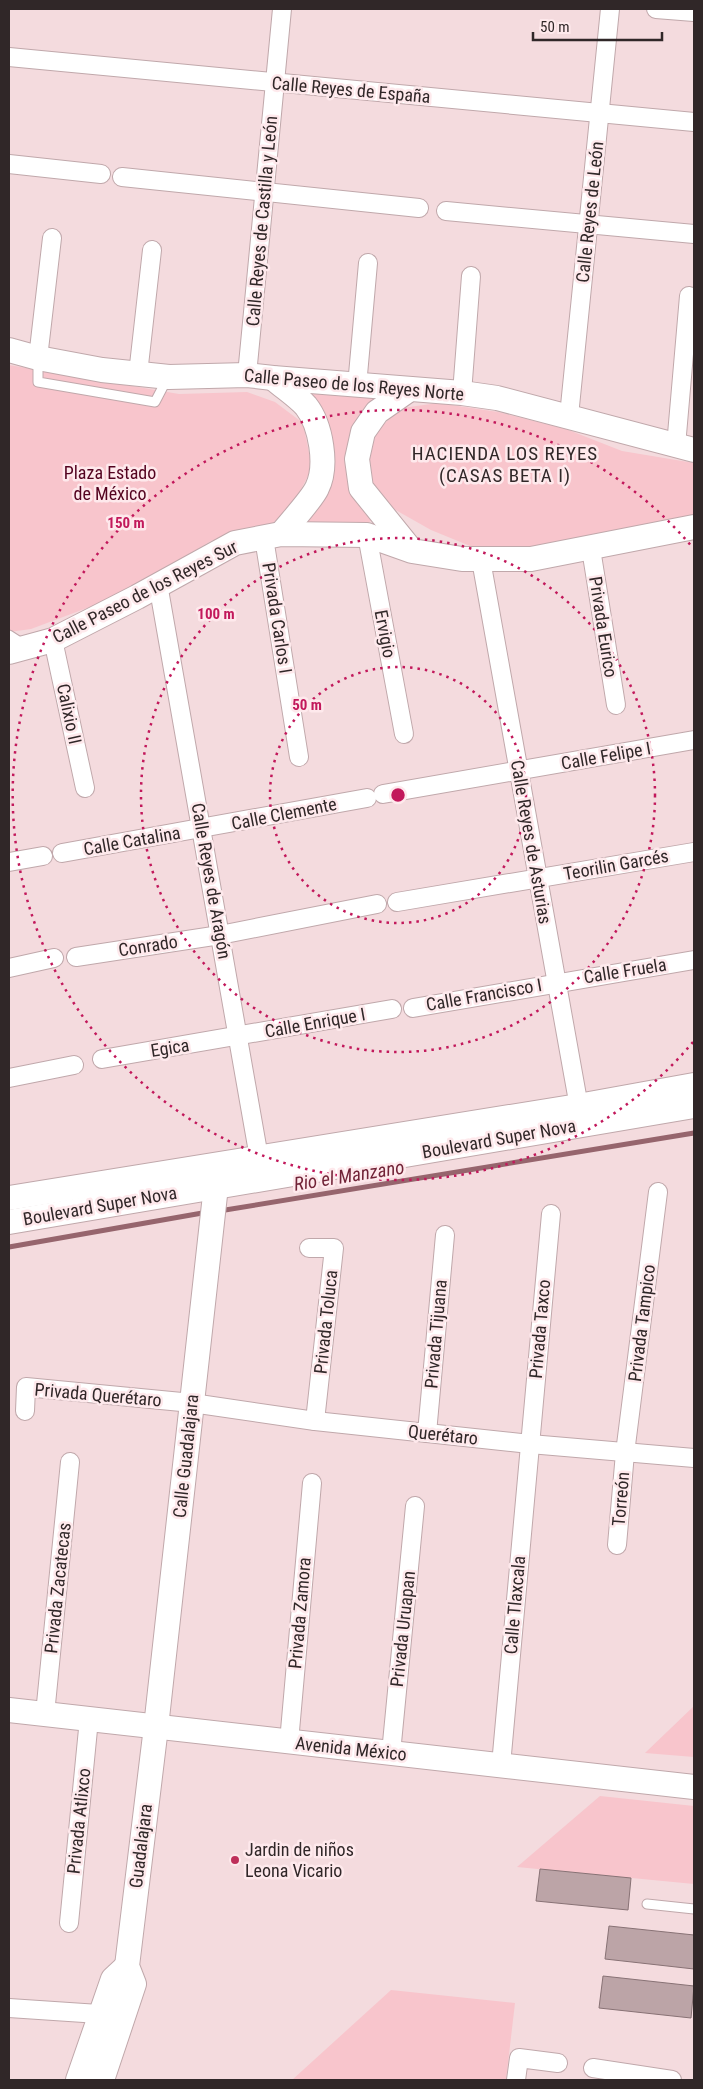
<svg xmlns="http://www.w3.org/2000/svg" width="703" height="2089" viewBox="0 0 703 2089" font-family="'Roboto Condensed',sans-serif">
<rect width="100%" height="100%" fill="#f4dbde"/>
<g fill="#f8c5cc">
<polygon points="9,365 179,394 247,392 275,402 303,423 312,468 295,501 268,528 211,541 119,596 31,629 9,632"/>
<polygon points="305,388 379,394 356,427 372,520 368,523 305,522 320,501"/>
<polygon points="438,403 498,412 566,429 622,451 694,463 694,516 532,548 475,548 431,530 385,504 368,475 370,458 376,431 402,408"/>
<polygon points="694,1706 694,1757 645,1753"/>
<polygon points="600,1796 694,1806 694,1884 517,1867"/>
<polygon points="391,1990 515,2003 506,2080 292,2080"/>
</g>
<g fill="none" stroke-linecap="round" stroke-linejoin="round">
<g stroke="#96656d" stroke-width="5">
<polyline points="219,1211 694,1133"/>
<polyline points="9,1247 208,1212"/>
</g>
</g>
<g fill="#bca4a7" stroke="#887275">
<polygon points="540,1869 631,1878 628,1910 536,1901"/>
<polygon points="609,1926 694,1935 694,1969 605,1959"/>
<polygon points="603,1976 694,1986 691,2018 599,2008"/>
</g>
<g fill="none" stroke-linecap="round" stroke-linejoin="round">
<g stroke="#c0a8ab" stroke-width="11">
<g id="lane">
<polyline points="38,359 38,382 155,402 167,379"/>
<polyline points="9,635 23,644"/>
<polyline points="647,1904 694,1909"/>
</g>
</g>
<g stroke="#c0a8ab" stroke-width="20">
<g id="street">
<polyline points="656,9 694,12"/>
<polyline points="9,57 694,122"/>
<polyline points="9,164 101,174"/>
<polyline points="122,177 419,208"/>
<polyline points="446,211 694,234"/>
<polyline points="38,358 52,238"/>
<polyline points="138,374 152,250"/>
<polyline points="247,375 282,9"/>
<polyline points="357,386 368,263"/>
<polyline points="462,393 471,276"/>
<polyline points="569,416 610,9"/>
<polyline points="676,446 689,296"/>
<polyline points="367,535 404,734"/>
<polyline points="264,538 299,757"/>
<polyline points="591,549 616,705"/>
<polyline points="481,560 581,1118"/>
<polyline points="158,584 261,1169"/>
<polyline points="53,640 85,788"/>
<polyline points="383,794 694,740"/>
<polyline points="62,853 367,798"/>
<polyline points="9,862 43,856"/>
<polyline points="397,902 694,852"/>
<polyline points="76,957 220,935 377,904"/>
<polyline points="9,968 54,958"/>
<polyline points="413,1008 694,960"/>
<polyline points="102,1059 392,1009"/>
<polyline points="9,1078 74,1065"/>
<polyline points="309,1248 334,1248 315,1421"/>
<polyline points="25,1411 26,1387 192,1403 315,1421 530,1444 694,1458"/>
<polyline points="427,1433 445,1235"/>
<polyline points="617,1545 625,1453 658,1192"/>
<polyline points="45,1714 70,1462"/>
<polyline points="289,1742 312,1483"/>
<polyline points="391,1753 415,1506"/>
<polyline points="501,1765 551,1214"/>
<polyline points="69,1923 89,1719"/>
<polyline points="9,2008 99,2014"/>
<polyline points="593,2068 672,2080"/>
<polyline points="516,2080 519,2058 558,2063"/>
</g>
</g>
<g stroke="#c0a8ab" stroke-width="26">
<g id="secondary">
<polyline points="9,350 38,358 102,370 169,377 247,375 273,378 462,393 497,398 694,450"/>
<path d="M 273,378 C 283,387 297,396 306,406 C 321,425 328,466 317,488 C 312,499 290,523 281,534"/>
<polyline points="410,389 377,412 363,432 357,459 361,488 411,550"/>
<polyline points="9,652 53,640 137,597 235,543 281,534 367,535 412,551 462,559 531,559 694,527"/>
<polyline points="9,1198 578,1106 694,1085"/>
<polyline points="9,1222 694,1106"/>
<polyline points="9,1710 694,1787"/>
<polyline points="78,2080 113,1979 127,1966"/>
<polyline points="102,2080 134,1984 127,1966 156,1727 216,1186"/>
</g>
</g>
<use href="#lane" stroke="#fff" stroke-width="9"/>
<use href="#street" stroke="#fff" stroke-width="18"/>
<use href="#secondary" stroke="#fff" stroke-width="24"/>
</g>
<g fill="none" stroke="#c2185b" stroke-width="2.5" stroke-dasharray="2.5 5">
<circle cx="398" cy="795" r="128"/>
<circle cx="398" cy="795" r="257"/>
<path d="M693 1042A385 385 0 1 1 693 548"/>
</g>
<circle fill="#be2f5a" stroke="#fee9ec" stroke-width="2" cx="235" cy="1860" r="5"/>
<g text-anchor="middle" stroke-width="5" stroke-linejoin="round" paint-order="stroke">
<g font-size="18" fill="#302728" stroke="#fee9ec">
<text transform="translate(351 90) rotate(5)" y="6">Calle Reyes de España</text>
<text transform="translate(590 212) rotate(-84)" y="6">Calle Reyes de León</text>
<text transform="translate(262 221) rotate(-85)" y="6">Calle Reyes de Castilla y León</text>
<text transform="translate(354 385) rotate(5)" y="6">Calle Paseo de los Reyes Norte</text>
<text transform="translate(145 592) rotate(-27)" y="6">Calle Paseo de los Reyes Sur</text>
<text transform="translate(277 618) rotate(81)" y="6">Privada Carlos I</text>
<text transform="translate(603 627) rotate(81)" y="6">Privada Eurico</text>
<text transform="translate(385 634) rotate(79)" y="6">Ervigio</text>
<text transform="translate(69 714) rotate(78)" y="6">Calixio II</text>
<text transform="translate(606 756) rotate(-10)" y="6">Calle Felipe I</text>
<text transform="translate(284 814) rotate(-11)" y="6">Calle Clemente</text>
<text transform="translate(132 841) rotate(-10)" y="6">Calle Catalina</text>
<text transform="translate(531 842) rotate(80)" y="6">Calle Reyes de Asturias</text>
<text transform="translate(616 865) rotate(-10)" y="6">Teorilin Garcés</text>
<text transform="translate(211 881) rotate(80)" y="6">Calle Reyes de Aragón</text>
<text transform="translate(148 946) rotate(-9)" y="6">Conrado</text>
<text transform="translate(625 971) rotate(-9)" y="6">Calle Fruela</text>
<text transform="translate(484 995) rotate(-10)" y="6">Calle Francisco I</text>
<text transform="translate(315 1023) rotate(-10)" y="6">Calle Enrique I</text>
<text transform="translate(170 1048) rotate(-9)" y="6">Egica</text>
<text transform="translate(499 1139) rotate(-10)" y="6">Boulevard Super Nova</text>
<text transform="translate(100 1206) rotate(-10)" y="6">Boulevard Super Nova</text>
<text transform="translate(326 1322) rotate(-84)" y="6">Privada Toluca</text>
<text transform="translate(642 1323) rotate(-83)" y="6">Privada Tampico</text>
<text transform="translate(540 1329) rotate(-85)" y="6">Privada Taxco</text>
<text transform="translate(436 1334) rotate(-85)" y="6">Privada Tijuana</text>
<text transform="translate(98 1395) rotate(5)" y="6">Privada Querétaro</text>
<text transform="translate(443 1435) rotate(6)" y="6">Querétaro</text>
<text transform="translate(186 1456) rotate(-84)" y="6">Calle Guadalajara</text>
<text transform="translate(621 1499) rotate(-85)" y="6">Torreón</text>
<text transform="translate(58 1588) rotate(-84)" y="6">Privada Zacatecas</text>
<text transform="translate(515 1605) rotate(-85)" y="6">Calle Tlaxcala</text>
<text transform="translate(300 1613) rotate(-85)" y="6">Privada Zamora</text>
<text transform="translate(403 1629) rotate(-84)" y="6">Privada Uruapan</text>
<text transform="translate(351 1749) rotate(6)" y="6">Avenida México</text>
<text transform="translate(79 1821) rotate(-84)" y="6">Privada Atlixco</text>
<text transform="translate(141 1846) rotate(-83)" y="6">Guadalajara</text>
</g>
<g font-size="18" fill="#53021f" stroke="#fee9ec">
<text x="110" y="479">Plaza Estado<tspan x="110" dy="21">de México</tspan></text>
</g>
<g font-size="18" fill="#302728" stroke="#fee9ec" text-anchor="start">
<text x="245" y="1856">Jardin de niños<tspan x="245" dy="21">Leona Vicario</tspan></text>
</g>
<g font-size="19" letter-spacing="1" fill="#302728" stroke="#fee9ec">
<text x="505" y="460">HACIENDA LOS REYES<tspan x="505" dy="22">(CASAS BETA I)</tspan></text>
</g>
<g font-size="19" font-style="italic" fill="#712337" stroke="#fee9ec">
<text transform="translate(349 1175) rotate(-9)" y="7">Rio el Manzano</text>
</g>
</g>
<circle cx="398" cy="795" r="8" fill="#c2185b" stroke="#fee9ec" stroke-width="2.5"/>
<g font-size="15" text-anchor="middle" font-weight="bold" fill="#c2185b" stroke="#fee9ec" stroke-width="5" stroke-linejoin="round" paint-order="stroke">
<text x="126" y="528">150 m</text>
<text x="216" y="619">100 m</text>
<text x="307" y="710">50 m</text>
</g>
<rect width="703" height="2089" fill="none" stroke="#302728" stroke-width="20"/>
<path d="M533 32v8h129v-8" fill="none" stroke="#302728" stroke-width="2.5"/>
<text x="540" y="32" font-size="15" fill="#302728" stroke="#fee9ec" stroke-width="4" paint-order="stroke">50 m</text>
</svg>
